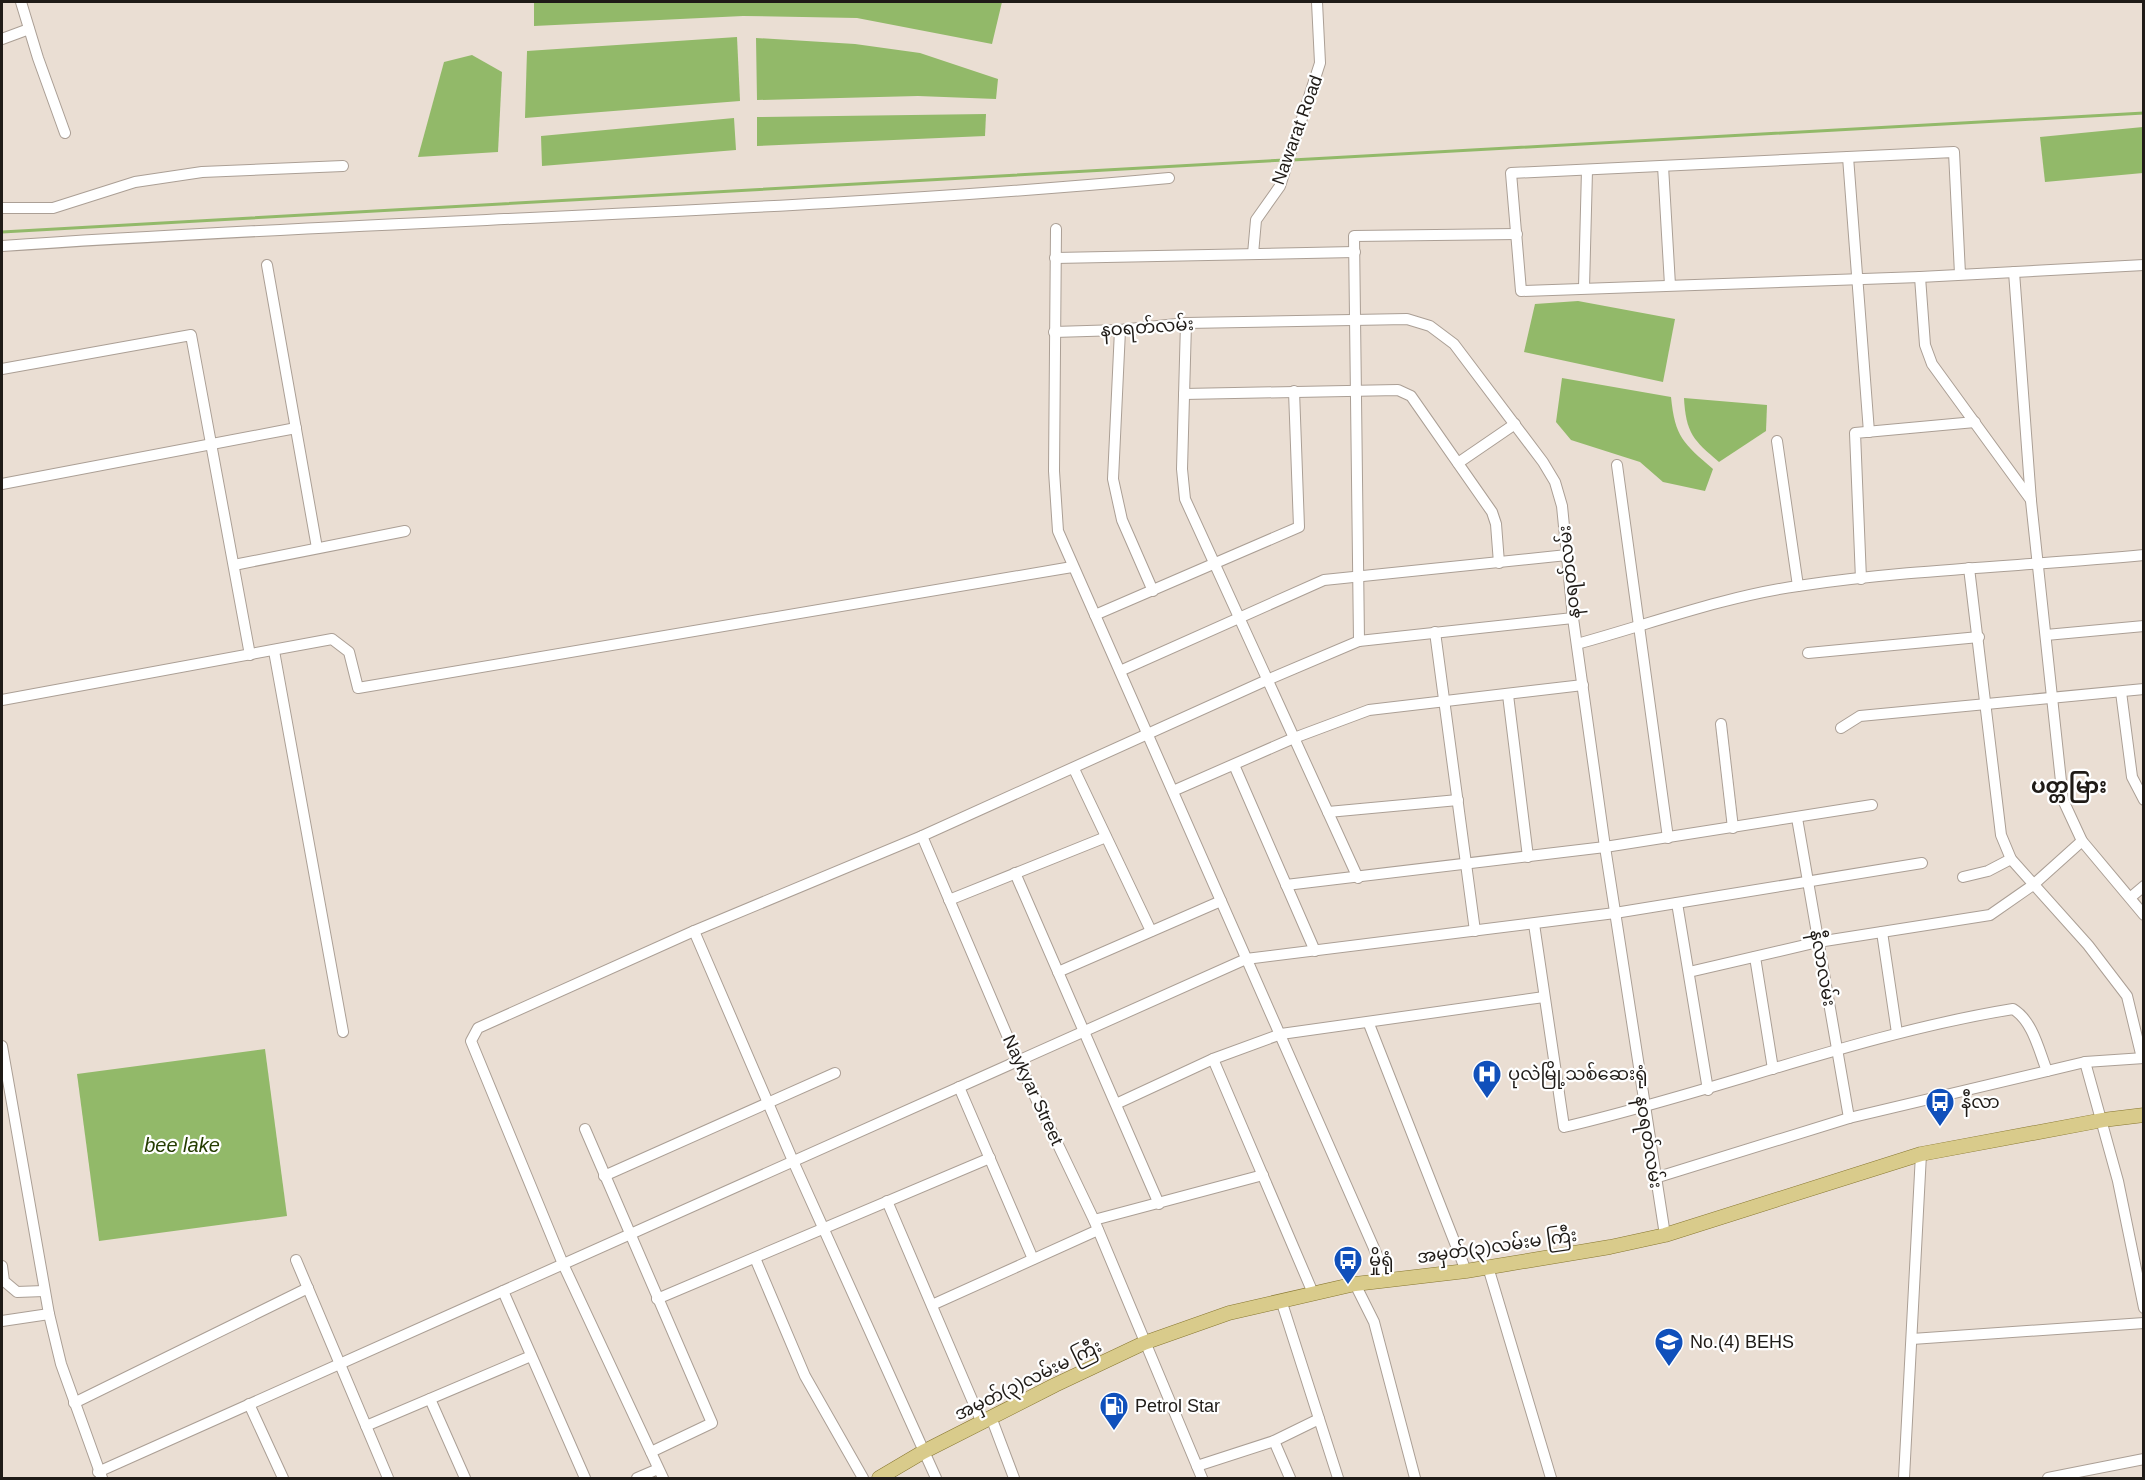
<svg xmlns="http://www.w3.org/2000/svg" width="2145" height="1480" viewBox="0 0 2145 1480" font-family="Helvetica,'Noto Sans Myanmar',sans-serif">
<rect width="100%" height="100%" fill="#eaded3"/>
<g fill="#92b969">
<polygon points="534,2 1002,2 992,44 857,18 743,16 534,26"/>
<polygon points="737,37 740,101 525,118 527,51"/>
<polygon points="756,38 855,44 920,53 998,79 996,99 918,96 757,100"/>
<polygon points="472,55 502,72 498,152 418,157 444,62"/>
<polygon points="986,114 985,136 757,146 757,117"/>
<polygon points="734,118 736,150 542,166 541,136"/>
<polygon points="2143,127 2143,173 2045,182 2040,137"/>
<polygon points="1578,301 1675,319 1663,382 1524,352 1535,304"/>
<path d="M 1562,378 L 1671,397 C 1675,437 1683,443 1713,469 L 1705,491 L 1663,482 L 1640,462 L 1571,440 L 1556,422 Z"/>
<path d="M 1684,398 L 1767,405 L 1766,431 L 1719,462 C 1693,440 1686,433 1684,398 Z"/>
<polygon points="265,1049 287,1216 99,1241 77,1074"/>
</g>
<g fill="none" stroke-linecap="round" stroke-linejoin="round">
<g stroke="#92b969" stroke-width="3">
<polyline points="1292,160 2144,113"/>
<polyline points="2,232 1285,160"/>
</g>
<g stroke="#ab9f95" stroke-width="12">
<g id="minor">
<polyline points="21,2 38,58 65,133"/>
<polyline points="2,39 29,29"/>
<polyline points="1848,157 1869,432"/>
<polyline points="1663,166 1670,285"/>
<polyline points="2,208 53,208 135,182 202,172 343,166"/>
<polyline points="1056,229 1054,471 1058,531 1388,1280"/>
<path d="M 2,246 C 390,219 780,214 1169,178"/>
<polyline points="1253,254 1256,220 1280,186 1320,63 1317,2"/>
<polyline points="1055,258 1355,252"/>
<polyline points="267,265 317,548"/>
<polyline points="2014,272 2031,501 2063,800 2082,841 2144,915"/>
<polyline points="1960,274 1954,152 1511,173 1521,291 1920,277 2144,265"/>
<polyline points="1920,277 1925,345 1932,364 2031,500"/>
<polyline points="1584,288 1587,170"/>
<polyline points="1186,323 1182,469 1185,499 1358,878"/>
<polyline points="1120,330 1113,479 1122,520 1153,591"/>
<polyline points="1054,332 1120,330 1186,323 1407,319 1430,326 1454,344 1543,462 1555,482 1562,506 1573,618 1605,847 1665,1235"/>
<polyline points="2,369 191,335 250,655"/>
<polyline points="1184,394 1398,390 1411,396 1492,512 1496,524 1499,563"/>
<polyline points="1777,441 1798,586"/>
<polyline points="1458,463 1515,424"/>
<polyline points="1617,465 1668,838"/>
<polyline points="2,484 296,428"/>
<polyline points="234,565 405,531"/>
<polyline points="1969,568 2001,835 2011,859 2088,945 2127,996 2142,1058"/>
<polyline points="1861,579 1855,433 1975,422"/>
<polyline points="1095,615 1299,527 1294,391"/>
<polyline points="1435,632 1475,931"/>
<polyline points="2046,635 2144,626"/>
<polyline points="1359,641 1354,236 1517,234"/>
<path d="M 1577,644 C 1650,624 1722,597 1798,586 C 1912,569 2029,566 2144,555"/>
<polyline points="274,651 343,1032"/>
<polyline points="1808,653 1979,637"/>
<polyline points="1120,671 1324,580 1567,555"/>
<polyline points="2121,692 2132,777 2144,800"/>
<polyline points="1508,695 1528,857"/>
<polyline points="2,700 332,639 349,652 358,688 1072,567"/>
<polyline points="1721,724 1733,828"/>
<polyline points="1841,728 1860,716 2144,689"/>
<polyline points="1234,765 1315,951"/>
<polyline points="1074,769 1151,931"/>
<polyline points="1173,791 1294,738 1369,710 1583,685"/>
<polyline points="1328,812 1458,800"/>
<polyline points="1797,818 1849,1118"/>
<polyline points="922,836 1018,1061 1094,1220 1202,1478"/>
<polyline points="1015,873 1159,1204"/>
<polyline points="1963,877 1988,871 2011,859"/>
<polyline points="1286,885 1605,847 1872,805"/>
<polyline points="2131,897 2144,886"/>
<polyline points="949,900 1106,837"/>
<polyline points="1677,903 1708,1090"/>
<path d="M 1534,924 L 1564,1127 C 1715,1092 1860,1034 2013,1009 C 2033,1021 2039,1051 2047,1071"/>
<polyline points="694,931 793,1161 936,1478"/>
<polyline points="1882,932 1897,1033"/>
<polyline points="1755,957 1773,1069"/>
<polyline points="1058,972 1221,901"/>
<polyline points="1689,972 1818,942 1990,915 2033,885 2082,841"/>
<polyline points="1369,1024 1466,1271"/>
<polyline points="2,1046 49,1314 61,1364 102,1478"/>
<polyline points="1213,1059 1313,1293"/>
<polyline points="2085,1062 2118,1181 2144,1308"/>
<polyline points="959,1087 1033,1259"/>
<polyline points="1116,1104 1213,1059 1281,1034 1544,997"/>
<polyline points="585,1129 712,1423 651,1452"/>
<polyline points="604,1176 835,1073"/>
<polyline points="1655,1178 1849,1118 2085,1062 2144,1058"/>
<polyline points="887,1201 982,1423"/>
<polyline points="1094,1220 1263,1175"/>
<polyline points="755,1258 805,1376 863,1478"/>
<polyline points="296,1260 388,1478"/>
<polyline points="2,1266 4,1281 17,1292 44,1291"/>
<polyline points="1488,1267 1551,1478"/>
<polyline points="1355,1284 1374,1322 1415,1478"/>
<polyline points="503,1291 585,1478"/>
<polyline points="657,1299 990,1158"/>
<polyline points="1281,1300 1338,1478"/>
<polyline points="932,1305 1098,1230"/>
<polyline points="2,1321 49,1314"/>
<polyline points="1912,1339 2144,1323"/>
<polyline points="430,1399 465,1478"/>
<polyline points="74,1403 308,1288"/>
<polyline points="249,1404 283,1478"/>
<polyline points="991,1417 1014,1478"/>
<polyline points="366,1426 531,1356"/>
<polyline points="1274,1441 1290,1478"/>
<polyline points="1197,1466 1274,1441 1319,1419"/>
<polyline points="98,1472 1246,959 1615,913 1922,863"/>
<polyline points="637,1478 658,1469"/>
<polyline points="663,1478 563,1264 471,1041 478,1028 694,931 922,836 1267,680 1359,641 1573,618"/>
<polyline points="1904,1478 1921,1154"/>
<polyline points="2048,1478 2144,1459"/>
</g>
</g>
<g stroke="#877730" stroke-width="15">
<polyline id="major" points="879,1478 923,1452 1055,1385 1144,1343 1229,1313 1355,1284 1466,1271 1610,1247 1665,1235 1921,1154 2103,1120 2144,1115"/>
</g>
<use href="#minor" stroke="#fff" stroke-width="10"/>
<use href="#major" stroke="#d9cb8b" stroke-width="14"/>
</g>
<defs>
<g id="hospital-pin" transform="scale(1.5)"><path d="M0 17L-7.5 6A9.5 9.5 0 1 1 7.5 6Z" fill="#1050bb" stroke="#fff"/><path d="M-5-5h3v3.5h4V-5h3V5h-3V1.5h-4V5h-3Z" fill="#fff"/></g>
<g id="bus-pin" transform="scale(1.5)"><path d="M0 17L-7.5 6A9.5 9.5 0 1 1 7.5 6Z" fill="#1050bb" stroke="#fff"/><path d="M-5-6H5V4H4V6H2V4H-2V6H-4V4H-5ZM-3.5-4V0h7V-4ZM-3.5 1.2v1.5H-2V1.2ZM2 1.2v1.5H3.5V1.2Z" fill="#fff"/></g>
<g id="school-pin" transform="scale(1.5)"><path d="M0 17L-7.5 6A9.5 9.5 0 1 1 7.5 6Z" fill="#1050bb" stroke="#fff"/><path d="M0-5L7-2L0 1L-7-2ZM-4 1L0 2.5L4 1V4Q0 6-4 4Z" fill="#fff"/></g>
<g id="fuel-pin" transform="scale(1.5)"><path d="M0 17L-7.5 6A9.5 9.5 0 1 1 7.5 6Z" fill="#1050bb" stroke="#fff"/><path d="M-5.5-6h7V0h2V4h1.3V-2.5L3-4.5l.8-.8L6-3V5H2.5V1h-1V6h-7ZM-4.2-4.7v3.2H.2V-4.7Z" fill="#fff"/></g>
</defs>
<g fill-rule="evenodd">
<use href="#hospital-pin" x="1487" y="1074"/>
<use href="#bus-pin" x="1940" y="1102"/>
<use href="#bus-pin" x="1348" y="1260"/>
<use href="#school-pin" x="1669" y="1342"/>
<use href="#fuel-pin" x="1114" y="1406"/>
</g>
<g text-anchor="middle" stroke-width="4.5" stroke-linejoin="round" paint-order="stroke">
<g font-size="18" fill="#1f1b17" stroke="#fff">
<text transform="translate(1297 130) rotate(-70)" y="6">Nawarat Road</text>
<text transform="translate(1147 327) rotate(-4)" y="6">နဝရတ်လမ်း</text>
<text transform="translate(1569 572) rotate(-96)" y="6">နဝရတ်လမ်း</text>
<text transform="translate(1823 968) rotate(80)" y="6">နီလာလမ်း</text>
<text transform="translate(1033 1090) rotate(65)" y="6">Naykyar Street</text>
<text transform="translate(1649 1142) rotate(81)" y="6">နဝရတ်လမ်း</text>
<text transform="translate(1497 1246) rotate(-8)" y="6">အမှတ်(၃)လမ်းမ ကြီး</text>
<text transform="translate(1028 1380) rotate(-26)" y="6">အမှတ်(၃)လမ်းမ ကြီး</text>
</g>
<g font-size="18" fill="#1f1b17" stroke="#fff" text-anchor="start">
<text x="1508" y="1080">ပုလဲမြို့သစ်ဆေးရုံ</text>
<text x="1961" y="1108">နီလာ</text>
<text x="1369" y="1266">မှိုရုံ</text>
<text x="1690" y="1348">No.(4) BEHS</text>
<text x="1135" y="1412">Petrol Star</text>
</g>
<g font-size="20" font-style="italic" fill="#253d01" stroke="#fff">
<text x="182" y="1152">bee lake</text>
</g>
<g font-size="21" font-weight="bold" fill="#1f1b17" stroke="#fff">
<text x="2069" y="793">ပတ္တမြား</text>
</g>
</g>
<rect width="2145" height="1480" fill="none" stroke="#1f1b17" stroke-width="6"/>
</svg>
